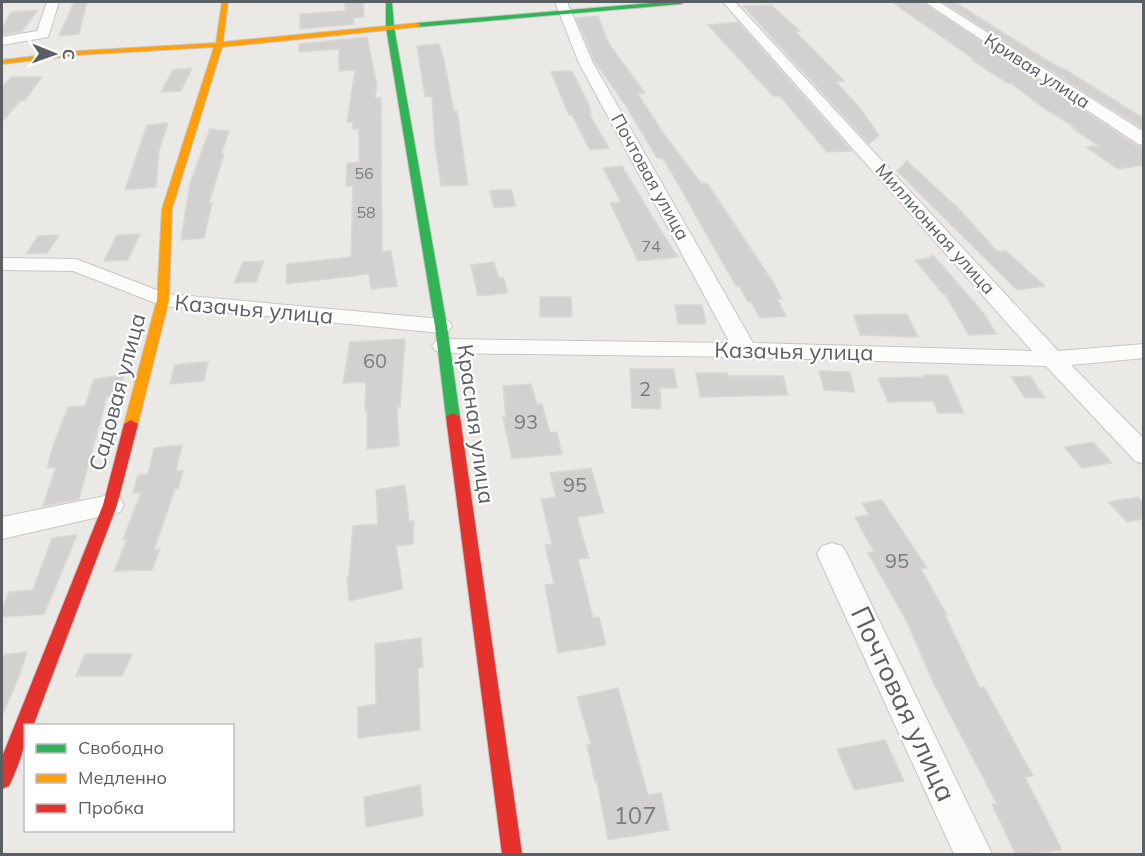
<svg xmlns="http://www.w3.org/2000/svg" width="1145" height="856" viewBox="0 0 1145 856" font-family="Mulish,sans-serif">
<rect width="100%" height="100%" fill="#ebe9e5"/>
<g fill="#d2d1cf" stroke="#dad8d4" stroke-width="1.5">
<polygon points="74,2 87,2 79,34 59,36"/>
<polygon points="345,2 363,2 364,17 353,18 354,24 300,29 300,14 345,11"/>
<polygon points="892,2 923,2 1137,146 1143,147 1143,165 1118,169 1086,147 1099,146 1072,128 1076,128 1042,107 1011,83 1007,83 972,60 975,60"/>
<polygon points="942,2 955,2 1048,61 1066,70 1143,118 1143,129"/>
<polygon points="771,5 800,31 795,31 844,81 836,82 860,108 879,135 869,144 743,6"/>
<polygon points="38,10 22,31 2,35 2,29 11,12"/>
<polygon points="598,16 609,44 645,93 638,94 663,133 701,183 707,183 773,282 782,299 777,299 786,316 760,318 751,302 748,302 739,286 736,286 670,170 662,158 657,158 626,106 595,62 576,18"/>
<polygon points="738,22 852,151 827,152 780,96 773,96 708,25"/>
<polygon points="367,37 377,85 375,98 381,98 382,252 391,251 397,286 371,289 369,274 286,284 287,264 351,257 353,186 346,186 347,163 359,162 359,129 353,129 353,122 347,122 355,70 339,71 339,49 299,52 299,44"/>
<polygon points="439,44 444,60 454,111 457,111 468,185 441,186 435,145 432,96 425,97 417,46"/>
<polygon points="192,68 181,91 161,92 173,70"/>
<polygon points="572,71 589,105 591,114 589,114 609,148 590,150 572,115 569,115 551,72"/>
<polygon points="12,77 42,77 25,100 20,101 2,122 2,87"/>
<polygon points="168,123 159,151 156,187 125,190 147,125"/>
<polygon points="210,129 229,131 221,154 224,154 209,203 212,203 204,238 181,240 190,183"/>
<polygon points="907,161 958,208 998,252 1006,251 1045,286 1017,290 897,171"/>
<polygon points="622,166 661,231 678,257 638,261 610,203 621,202 603,168"/>
<polygon points="511,189 516,206 494,208 490,191"/>
<polygon points="140,234 128,260 104,261 117,235"/>
<polygon points="59,235 47,253 26,254 38,236"/>
<polygon points="933,255 985,315 996,334 969,335 945,294 943,294 915,260 929,258"/>
<polygon points="264,261 256,282 234,283 243,262"/>
<polygon points="494,262 499,278 503,277 508,293 478,296 471,265"/>
<polygon points="540,297 571,297 572,317 540,317"/>
<polygon points="675,305 702,305 706,324 678,324"/>
<polygon points="884,314 907,314 918,337 860,335 854,315"/>
<polygon points="405,339 400,407 397,407 399,446 367,449 367,409 365,409 366,382 343,383 350,342"/>
<polygon points="208,361 204,381 170,384 175,365"/>
<polygon points="630,369 674,369 677,388 660,388 661,409 632,408"/>
<polygon points="819,371 850,372 855,392 824,390"/>
<polygon points="696,373 727,373 728,376 783,376 788,395 700,397"/>
<polygon points="124,375 118,395 107,396 79,499 43,506 56,467 47,468 53,447 68,407 85,406 94,379"/>
<polygon points="923,375 947,375 964,413 938,413 933,401 888,402 878,378 924,377"/>
<polygon points="1030,376 1045,398 1025,398 1011,377"/>
<polygon points="531,384 537,404 542,404 550,433 557,432 562,454 512,459 503,417 506,417 503,386"/>
<polygon points="1093,442 1112,463 1082,468 1064,447"/>
<polygon points="182,445 176,471 183,471 178,489 175,489 154,550 160,549 152,570 114,571 127,540 123,540 141,492 133,493 138,475 148,474 154,448"/>
<polygon points="591,468 604,513 577,517 589,558 578,559 593,618 599,617 606,645 558,653 545,585 554,584 545,545 552,544 541,499 556,497 550,473"/>
<polygon points="405,485 409,521 414,521 413,544 396,546 403,589 349,601 347,577 349,576 353,526 378,524 376,490"/>
<polygon points="1138,497 1143,503 1143,519 1127,522 1108,502"/>
<polygon points="882,500 927,568 921,569 947,615 945,615 980,688 984,687 1033,776 1025,777 1062,850 1016,855 992,804 997,804 934,684 906,620 868,553 874,552 855,517 869,515 862,503"/>
<polygon points="77,535 44,614 2,617 2,609 9,592 33,590 52,538"/>
<polygon points="421,638 423,667 418,668 420,730 358,738 358,707 376,704 375,644"/>
<polygon points="27,652 20,674 2,716 2,655"/>
<polygon points="85,654 132,654 122,676 76,676"/>
<polygon points="618,688 648,795 661,793 669,830 608,840 597,781 595,782 587,745 591,744 577,697"/>
<polygon points="885,740 904,781 854,790 837,749"/>
<polygon points="420,785 423,816 366,827 364,797"/>
</g>
<g fill="none" stroke-linecap="round" stroke-linejoin="round">
<g stroke="#c6c6c6" stroke-width="2">
<g id="street">
<polygon points="47,2 59,2 48,37 2,45 2,37 37,31"/>
<polygon points="555,2 567,2 593,63 753,343 1032,351 723,2 735,2 1058,351 1144,344 1144,358 1071,365 1144,439 1144,464 1135,461 1046,366 745,357 444,353 436,351 432,346 436,341 444,339 730,343 579,63"/>
<polygon points="925,2 939,2 1144,132 1144,145 1138,144"/>
<polygon points="2,258 76,259 167,294 441,319 449,321 452,326 449,331 441,333 163,306 73,271 2,270"/>
<polygon points="110,495 120,498 124,505 120,512 2,539 2,517"/>
<polygon points="832,543 842,546 847,554 992,854 954,854 817,554 822,546"/>
</g>
</g>
<g stroke="#c7c7c7" stroke-width="2">
<g id="fast">
<polygon points="386,2 392,2 394,27 447,326 460,417 453,421 446,417 435,326 386,27"/>
<polygon points="664,2 684,2 681,4 417,27 413,25 417,23"/>
</g>
</g>
<g stroke="#c7c7c7" stroke-width="2">
<polygon id="slow" points="222,2 228,2 223,42 417,23 421,25 417,27 222,47 172,209 169,300 138,424 131,428 124,424 157,300 162,209 214,47 78,55 2,64 2,60 78,51 216,43"/>
</g>
<g stroke="#c7c7c7" stroke-width="2">
<g id="jam">
<polygon points="453,413 460,417 522,854 502,854 446,417"/>
<path d="M 131,420 L 138,424 L 117,505 L 33,726 L 26,726 C 26,748 18,766 9,786 L 2,789 L 2,757 L 103,505 L 124,424 Z"/>
</g>
</g>
<use href="#street" fill="#fcfcfb" fill-rule="evenodd"/>
<use href="#fast" fill="#30b455" fill-rule="evenodd"/>
<use href="#slow" fill="#ff9f0a" fill-rule="evenodd"/>
<use href="#jam" fill="#e5322d" fill-rule="evenodd"/>
</g>
<g text-anchor="middle" stroke-width="4.5" stroke-linejoin="round" paint-order="stroke">
<g font-size="16" fill="#797d7f">
<text x="364" y="179">56</text>
<text x="366" y="218">58</text>
<text x="651" y="252">74</text>
</g>
<g font-size="18" fill="#5a5f63" stroke="#fff">
<text transform="translate(1037 71) rotate(33)" y="6">Кривая улица</text>
<text transform="translate(650 177) rotate(61)" y="6">Почтовая улица</text>
<text transform="translate(935 229) rotate(48)" y="6">Миллионная улица</text>
</g>
<g font-size="20" fill="#797d7f">
<text x="375" y="368">60</text>
<text x="645" y="396">2</text>
<text x="526" y="429">93</text>
<text x="575" y="492">95</text>
<text x="897" y="568">95</text>
</g>
<g font-size="22" fill="#5a5f63" stroke="#fff">
<text transform="translate(254 309) rotate(5)" y="8">Казачья улица</text>
<text transform="translate(794 351) rotate(1)" y="8">Казачья улица</text>
<text transform="translate(117 392) rotate(-75)" y="8">Садовая улица</text>
<text transform="translate(476 424) rotate(82)" y="8">Красная улица</text>
</g>
<g font-size="24" fill="#797d7f">
<text x="635" y="824">107</text>
</g>
<g font-size="27" fill="#5a5f63" stroke="#fff">
<text transform="translate(903 704) rotate(65)" y="9">Почтовая улица</text>
</g>
</g>
<rect width="1145" height="856" fill="none" stroke="#5a5f63" stroke-width="6"/>
<rect x="24" y="724" width="210" height="108" fill="#ffffff" stroke="#bdbfc1" stroke-width="1.5"/>
<rect x="36" y="744" width="30" height="9" fill="#30b455" stroke="#bdbfc1" stroke-width="1.5"/>
<text x="78" y="754" font-size="18" fill="#5a5f63">Свободно</text>
<rect x="36" y="774" width="30" height="9" fill="#ff9f0a" stroke="#bdbfc1" stroke-width="1.5"/>
<text x="78" y="784" font-size="18" fill="#5a5f63">Медленно</text>
<rect x="36" y="804" width="30" height="9" fill="#e5322d" stroke="#bdbfc1" stroke-width="1.5"/>
<text x="78" y="814" font-size="18" fill="#5a5f63">Пробка</text>
<g transform="translate(54 54) rotate(91)" stroke="#ffffff" stroke-width="4.5" paint-order="stroke">
<path d="M0-4.5L10 22L0 15L-10 22Z" fill="#5a5f63"/>
<text y="-9" font-size="16" font-weight="bold" text-anchor="middle" fill="#5a5f63">С</text>
</g>
</svg>
